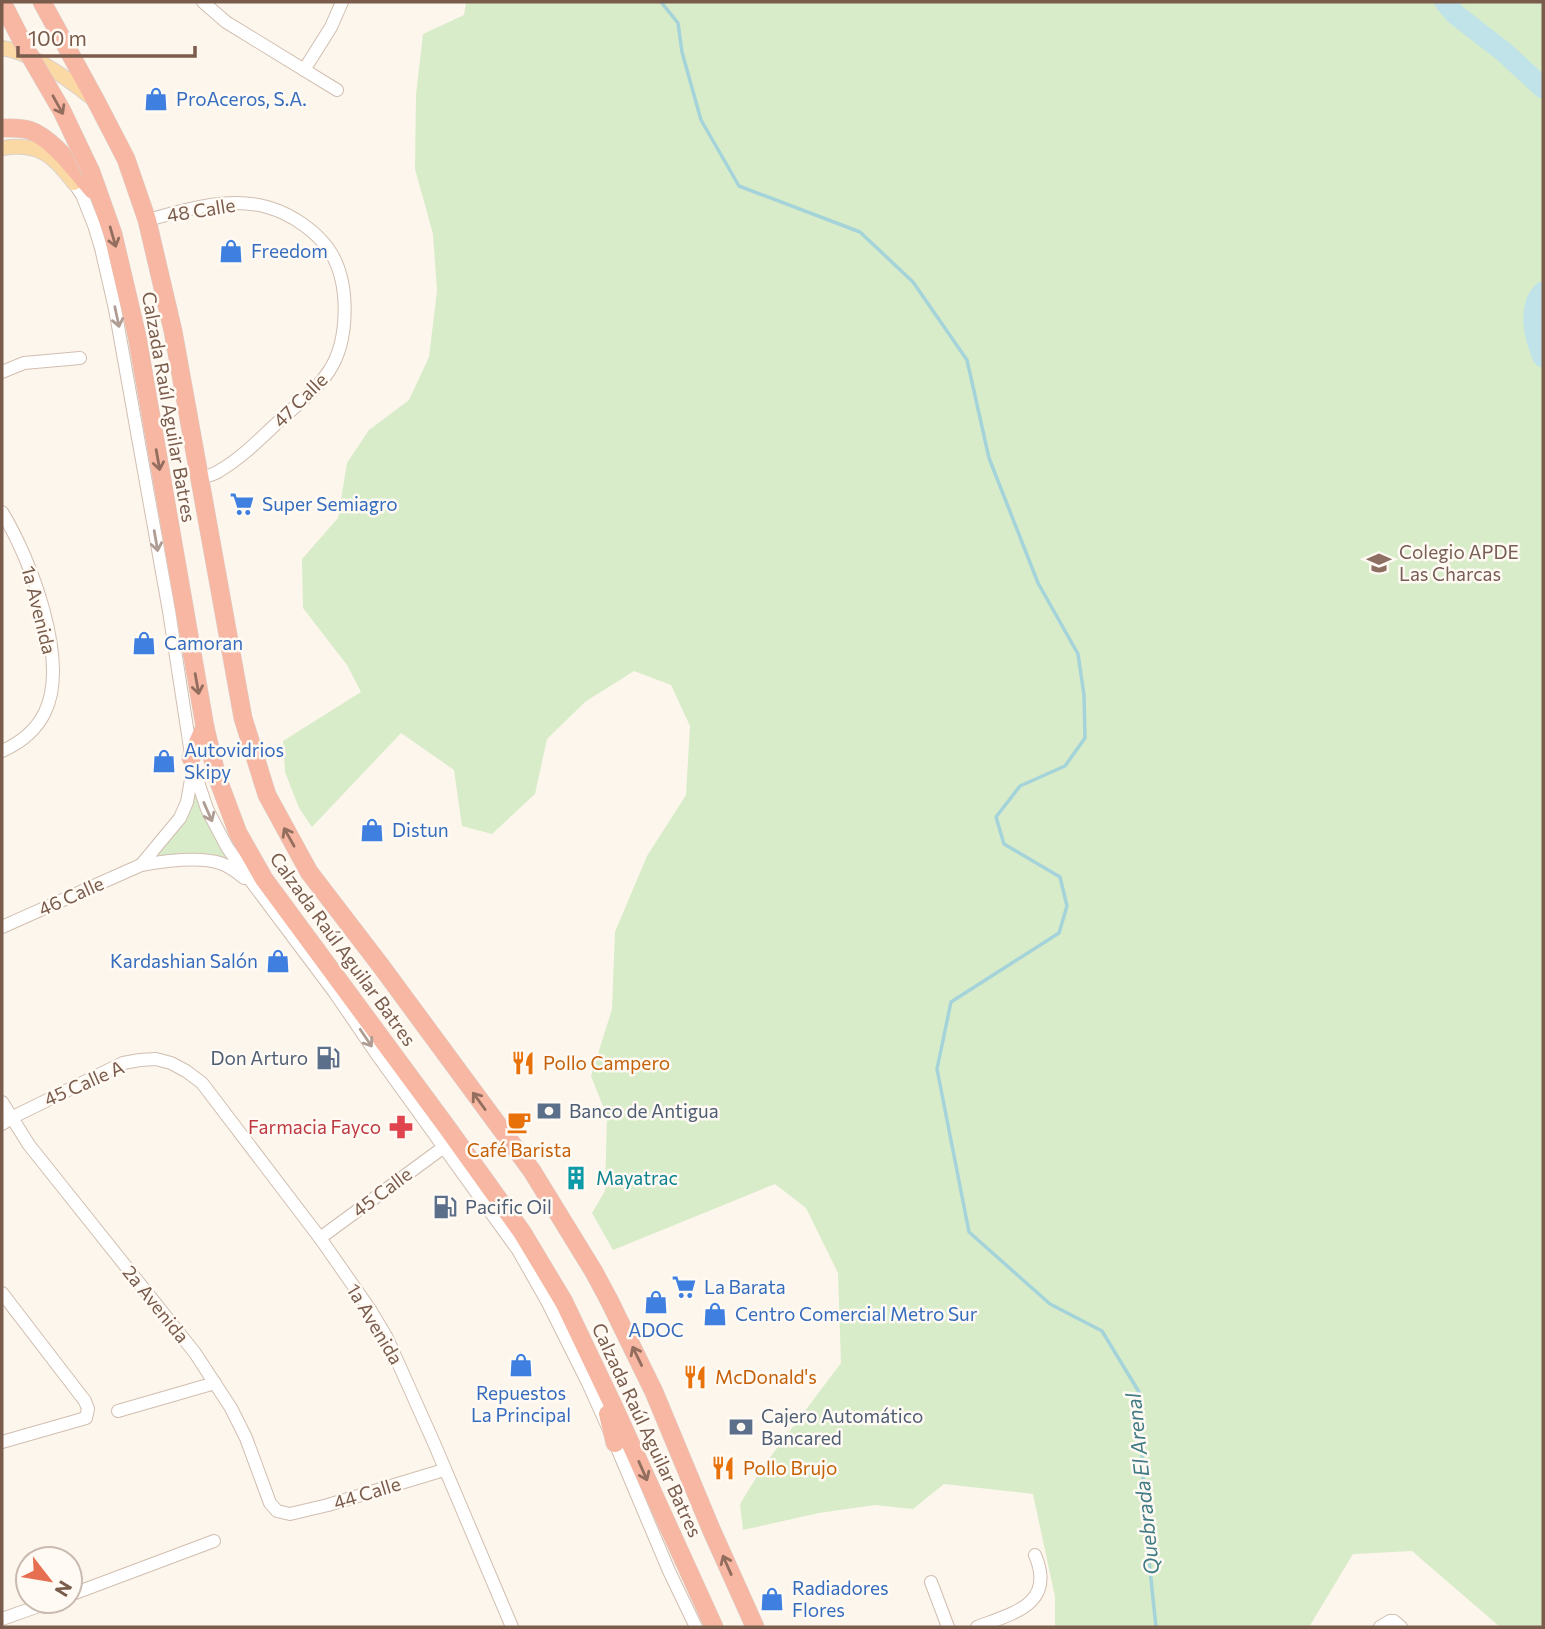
<svg xmlns="http://www.w3.org/2000/svg" width="1545" height="1629" viewBox="0 0 1545 1629" font-family="Commissioner,sans-serif">
<rect width="100%" height="100%" fill="#fdf6ec"/>
<g fill="#d8ecc9">
<polygon points="466,2 1543,2 1543,1627 1500,1627 1412,1551 1353,1554 1309,1627 1055,1627 1055,1597 1033,1494 944,1484 913,1509 875,1505 819,1513 743,1530 740,1504 762,1468 841,1363 838,1273 806,1208 775,1184 613,1250 592,1213 605,1191 607,1116 591,1076 612,1009 615,932 647,856 686,795 690,726 671,685 634,671 585,702 547,739 535,794 492,834 462,826 454,770 401,733 312,827 299,808 285,772 283,741 361,692 347,665 303,608 302,559 338,518 347,463 369,430 409,400 429,357 437,291 433,234 415,169 416,95 423,34 464,15"/>
<polygon points="193,788 234,867 164,855 141,865"/>
</g>
<g fill="none" stroke-linecap="round" stroke-linejoin="round">
<polyline stroke="#a5d3da" stroke-width="3.5" points="661,2 678,23 682,52 701,120 739,186 860,232 913,282 967,360 989,458 1038,583 1078,654 1084,695 1085,738 1065,766 1020,786 996,817 1004,844 1060,877 1067,906 1059,933 951,1002 937,1069 969,1232 1050,1304 1102,1331 1139,1392 1145,1522 1156,1627"/>
<g stroke="#bfe3e8" stroke-width="21">
<polyline points="1445,2 1455,14 1504,52 1543,88"/>
<path d="M 1543,292 C 1527,308 1535,338 1543,357"/>
</g>
<g stroke="#d1beb0" stroke-width="14">
<g id="minor">
<polyline points="203,2 226,22 337,90"/>
<polyline points="304,70 331,27 342,2"/>
<polyline points="74,183 82,195 94,225 101,248 115,309 169,611 193,767 207,809 227,847 245,873 335,993 378,1056 518,1250 547,1301 588,1383 615,1443 669,1571 696,1627"/>
<path d="M 147,220 C 186,210 227,196 267,207 C 292,214 318,232 331,253 C 350,284 349,341 329,371 C 316,391 294,407 277,423 C 259,440 240,459 219,471 C 214,475 206,476 199,478"/>
<polyline points="2,372 24,363 80,358"/>
<path d="M 2,512 C 30,558 70,660 45,712 C 36,731 20,743 2,751"/>
<polyline points="141,865 180,818 187,802 192,774"/>
<path d="M 2,927 L 141,865 C 164,861 198,856 220,863 C 229,866 237,872 244,878"/>
<polyline points="2,1102 29,1145 195,1353 231,1408 246,1438 270,1503 277,1511 290,1514 328,1505 444,1470"/>
<polyline points="2,1124 13,1117 123,1063 140,1060 156,1059 171,1063 186,1071 202,1083 320,1238 371,1311 387,1338 434,1443 512,1627"/>
<polyline points="320,1238 444,1147"/>
<polyline points="2,1293 85,1401 88,1409 86,1418 2,1442"/>
<polyline points="118,1411 215,1383"/>
<polyline points="931,1582 948,1627"/>
<polyline points="70,1595 214,1541"/>
<polyline points="2,1619 53,1601"/>
<path d="M 977,1627 C 1014,1613 1056,1604 1035,1555"/>
<polyline points="1380,1627 1390,1621 1394,1621 1401,1627"/>
</g>
</g>
<g stroke="#dad1cd" stroke-width="16">
<g id="major">
<path d="M 2,48 C 33,53 68,79 92,98"/>
<path d="M 2,148 C 38,142 53,155 74,183"/>
</g>
</g>
<g stroke="#dad1cd" stroke-width="19">
<g id="highway">
<polyline points="42,2 96,101 126,159 147,220 173,331 243,718 267,795 309,872 381,966 532,1171 594,1272 609,1300 654,1392 711,1529 755,1627"/>
<path d="M 2,128 C 11,128 20,127 29,130 C 53,138 76,171 93,190"/>
<polyline points="91,172 113,234 137,336 205,727 217,777 238,833 264,879 446,1126 522,1232 564,1302 614,1407 714,1627"/>
<polyline points="191,758 205,727"/>
<polyline points="608,1414 615,1443"/>
</g>
</g>
<use href="#minor" stroke="#fff" stroke-width="12"/>
<use href="#major" stroke="#fbd9a5" stroke-width="14"/>
<use href="#highway" stroke="#f7b7a3" stroke-width="18"/>
<g stroke="#dad1cd" stroke-width="19" stroke-linecap="butt">
<polyline id="highway-bridge" points="2,2 26,49 62,111 91,172"/>
</g>
<use href="#highway-bridge" stroke="#f7b7a3" stroke-width="18"/>
</g>
<defs><path id="oneway-shaft" d="M-6 0H5M1.5-3L5.5 0L1.5 3" fill="none" stroke-width="1.6" stroke-linecap="round" stroke-linejoin="round" transform="scale(1.75)"/></defs>
<g stroke="#936e5e">
<use href="#oneway-shaft" transform="translate(58 105) rotate(61)"/>
<use href="#oneway-shaft" transform="translate(113 237) rotate(74)"/>
<use href="#oneway-shaft" transform="translate(158 460) rotate(80)"/>
<use href="#oneway-shaft" transform="translate(197 684) rotate(80)"/>
<use href="#oneway-shaft" transform="translate(289 837) rotate(-119)"/>
<use href="#oneway-shaft" transform="translate(479 1101) rotate(-126)"/>
<use href="#oneway-shaft" transform="translate(637 1356) rotate(-116)"/>
<use href="#oneway-shaft" transform="translate(643 1471) rotate(66)"/>
<use href="#oneway-shaft" transform="translate(727 1565) rotate(-114)"/>
</g>
<g stroke="#af9d94">
<use href="#oneway-shaft" transform="translate(117 317) rotate(78)"/>
<use href="#oneway-shaft" transform="translate(156 541) rotate(80)"/>
<use href="#oneway-shaft" transform="translate(208 812) rotate(66)"/>
<use href="#oneway-shaft" transform="translate(366 1038) rotate(56)"/>
</g>
<defs>
<g id="shop-bare" transform="scale(1.89)"><path d="M-5-2.5h2.3a2.7 3.5 0 0 1 5.4 0H5L5.5 6h-11ZM-1.5-2.5h3a1.5 2.3 0 0 0-3 0Z" fill="#3f7fe0" stroke="#fffaf3" stroke-width="2.5" paint-order="stroke"/></g>
<g id="supermarket-bare" transform="scale(1.89)"><path d="M-6-5.5h2.5l.6 2H6L4.5 2H-2.5L-4.4-4H-6ZM-1.5 3.2a1.3 1.3 0 1 0 .1 0ZM3 3.2a1.3 1.3 0 1 0 .1 0Z" fill="#3f7fe0" stroke="#fffaf3" stroke-width="2.5" paint-order="stroke"/></g>
<g id="school-bare" transform="scale(1.89)"><path d="M0-5L7-2L0 1L-7-2ZM-4 1L0 2.5L4 1V4Q0 6-4 4Z" fill="#8d6e63" stroke="#fffaf3" stroke-width="2.5" paint-order="stroke"/></g>
<g id="fuel-bare" transform="scale(1.89)"><path d="M-5.5-6h7V0h2V4h1.3V-2.5L3-4.5l.8-.8L6-3V5H2.5V1h-1V6h-7ZM-4.2-4.7v3.2H.2V-4.7Z" fill="#5c6f8a" stroke="#fffaf3" stroke-width="2.5" paint-order="stroke"/></g>
<g id="restaurant-bare" transform="scale(1.89)"><path d="M-5-6h1v4h1v-4h1v4h1v-4h1v5L-1.5 .5V6h-2V.5L-5-1ZM5-6V6H3V1.5H1.5Q1.5-4 5-6Z" fill="#e8710a" stroke="#fffaf3" stroke-width="2.5" paint-order="stroke"/></g>
<g id="bank-bare" transform="scale(1.89)"><path d="M-6-4H6V4H-6ZM0-2.3a2.3 2.3 0 1 0 0 4.6a2.3 2.3 0 1 0 0-4.6Z" fill="#5c6f8a" stroke="#fffaf3" stroke-width="2.5" paint-order="stroke"/></g>
<g id="cafe-bare" transform="scale(1.89)"><path d="M-5.5-4.5H6V0H3Q3 3.5 0 3.5H-2.5Q-5.5 3.5-5.5 0ZM3-3.2v2h1.7v-2ZM-6 4.5H4V6H-6Z" fill="#e8710a" stroke="#fffaf3" stroke-width="2.5" paint-order="stroke"/></g>
<g id="pharmacy-bare" transform="scale(1.89)"><path d="M-2-6h4v4h4v4h-4v4h-4v-4h-4v-4h4Z" fill="#e0444e" stroke="#fffaf3" stroke-width="2.5" paint-order="stroke"/></g>
<g id="building-bare" transform="scale(1.89)"><path d="M-4-6H4V6H1V3H-1V6H-4ZM-2.5-4.3h1.7v1.8h-1.7ZM.8-4.3h1.7v1.8H.8ZM-2.5-1h1.7V.8h-1.7ZM.8-1h1.7V.8H.8Z" fill="#0f9aa8" stroke="#fffaf3" stroke-width="2.5" paint-order="stroke"/></g>
</defs>
<g fill-rule="evenodd">
<use href="#shop-bare" x="156" y="99"/>
<use href="#shop-bare" x="231" y="251"/>
<use href="#supermarket-bare" x="242" y="504"/>
<use href="#school-bare" x="1379" y="563"/>
<use href="#shop-bare" x="144" y="643"/>
<use href="#shop-bare" x="164" y="761"/>
<use href="#shop-bare" x="372" y="830"/>
<use href="#shop-bare" x="278" y="961"/>
<use href="#fuel-bare" x="328" y="1058"/>
<use href="#restaurant-bare" x="523" y="1063"/>
<use href="#bank-bare" x="549" y="1111"/>
<use href="#cafe-bare" x="519" y="1122"/>
<use href="#pharmacy-bare" x="401" y="1127"/>
<use href="#building-bare" x="576" y="1178"/>
<use href="#fuel-bare" x="445" y="1207"/>
<use href="#supermarket-bare" x="684" y="1287"/>
<use href="#shop-bare" x="656" y="1302"/>
<use href="#shop-bare" x="715" y="1314"/>
<use href="#shop-bare" x="521" y="1365"/>
<use href="#restaurant-bare" x="695" y="1377"/>
<use href="#bank-bare" x="741" y="1427"/>
<use href="#restaurant-bare" x="723" y="1468"/>
<use href="#shop-bare" x="772" y="1599"/>
</g>
<g text-anchor="middle" stroke-width="5" stroke-linejoin="round" paint-order="stroke">
<g font-size="19" fill="#366cbe" stroke="#fffaf3" text-anchor="start">
<text x="176" y="106">ProAceros, S.A.</text>
<text x="251" y="258">Freedom</text>
<text x="262" y="511">Super Semiagro</text>
<text x="164" y="650">Camoran</text>
<text x="184" y="757">Autovidrios<tspan x="184" dy="22">Skipy</tspan></text>
<text x="392" y="837">Distun</text>
<text x="258" y="968" text-anchor="end">Kardashian Salón</text>
<text x="704" y="1294">La Barata</text>
<text x="735" y="1321">Centro Comercial Metro Sur</text>
<text x="656" y="1337" text-anchor="middle">ADOC</text>
<text x="521" y="1400" text-anchor="middle">Repuestos<tspan x="521" dy="22">La Principal</tspan></text>
<text x="792" y="1595">Radiadores<tspan x="792" dy="22">Flores</tspan></text>
</g>
<g font-size="19" fill="#7a5c4d" stroke="#fffaf3">
<text transform="translate(201 210) rotate(-9)" y="7">48 Calle</text>
<text transform="translate(300 400) rotate(-45)" y="7">47 Calle</text>
<text transform="translate(169 407) rotate(80)" y="7">Calzada Raúl Aguilar Batres</text>
<text transform="translate(39 610) rotate(76)" y="7">1a Avenida</text>
<text transform="translate(71 896) rotate(-24)" y="7">46 Calle</text>
<text transform="translate(343 949) rotate(54)" y="7">Calzada Raúl Aguilar Batres</text>
<text transform="translate(84 1083) rotate(-24)" y="7">45 Calle A</text>
<text transform="translate(382 1192) rotate(-37)" y="7">45 Calle</text>
<text transform="translate(156 1304) rotate(51)" y="7">2a Avenida</text>
<text transform="translate(375 1324) rotate(59)" y="7">1a Avenida</text>
<text transform="translate(647 1430) rotate(65)" y="7">Calzada Raúl Aguilar Batres</text>
<text transform="translate(367 1493) rotate(-17)" y="7">44 Calle</text>
</g>
<g font-size="19" fill="#785e54" stroke="#fffaf3" text-anchor="start">
<text x="1399" y="559">Colegio APDE<tspan x="1399" dy="22">Las Charcas</tspan></text>
</g>
<g font-size="19" fill="#4e5e75" stroke="#fffaf3" text-anchor="start">
<text x="308" y="1065" text-anchor="end">Don Arturo</text>
<text x="569" y="1118">Banco de Antigua</text>
<text x="465" y="1214">Pacific Oil</text>
<text x="761" y="1423">Cajero Automático<tspan x="761" dy="22">Bancared</tspan></text>
</g>
<g font-size="19" fill="#c56008" stroke="#fffaf3" text-anchor="start">
<text x="543" y="1070">Pollo Campero</text>
<text x="519" y="1157" text-anchor="middle">Café Barista</text>
<text x="715" y="1384">McDonald's</text>
<text x="743" y="1475">Pollo Brujo</text>
</g>
<g font-size="19" fill="#be3a42" stroke="#fffaf3" text-anchor="end">
<text x="381" y="1134">Farmacia Fayco</text>
</g>
<g font-size="19" fill="#0d838f" stroke="#fffaf3" text-anchor="start">
<text x="596" y="1185">Mayatrac</text>
</g>
<g font-size="21" font-style="italic" fill="#437c86" stroke="#fffaf3">
<text transform="translate(1143 1484) rotate(-96)" y="7">Quebrada El Arenal</text>
</g>
</g>
<rect width="1545" height="1629" fill="none" stroke="#7a5c4d" stroke-width="7"/>
<g transform="translate(49 1580) rotate(121)"><circle r="33" fill="#fffaf3" stroke="#cabbb1" stroke-width="2"/>
<path d="M0-5L12 26L0 18L-12 26Z" fill="#e76f51"/>
<text y="-10" font-size="19" font-weight="bold" text-anchor="middle" fill="#7a5c4d">N</text>
</g>
<path d="M18 46v10h177v-10" fill="none" stroke="#7a5c4d" stroke-width="3.5"/>
<text x="28" y="46" font-size="21" fill="#7a5c4d" stroke="#fffaf3" stroke-width="5" paint-order="stroke">100 m</text>
</svg>
